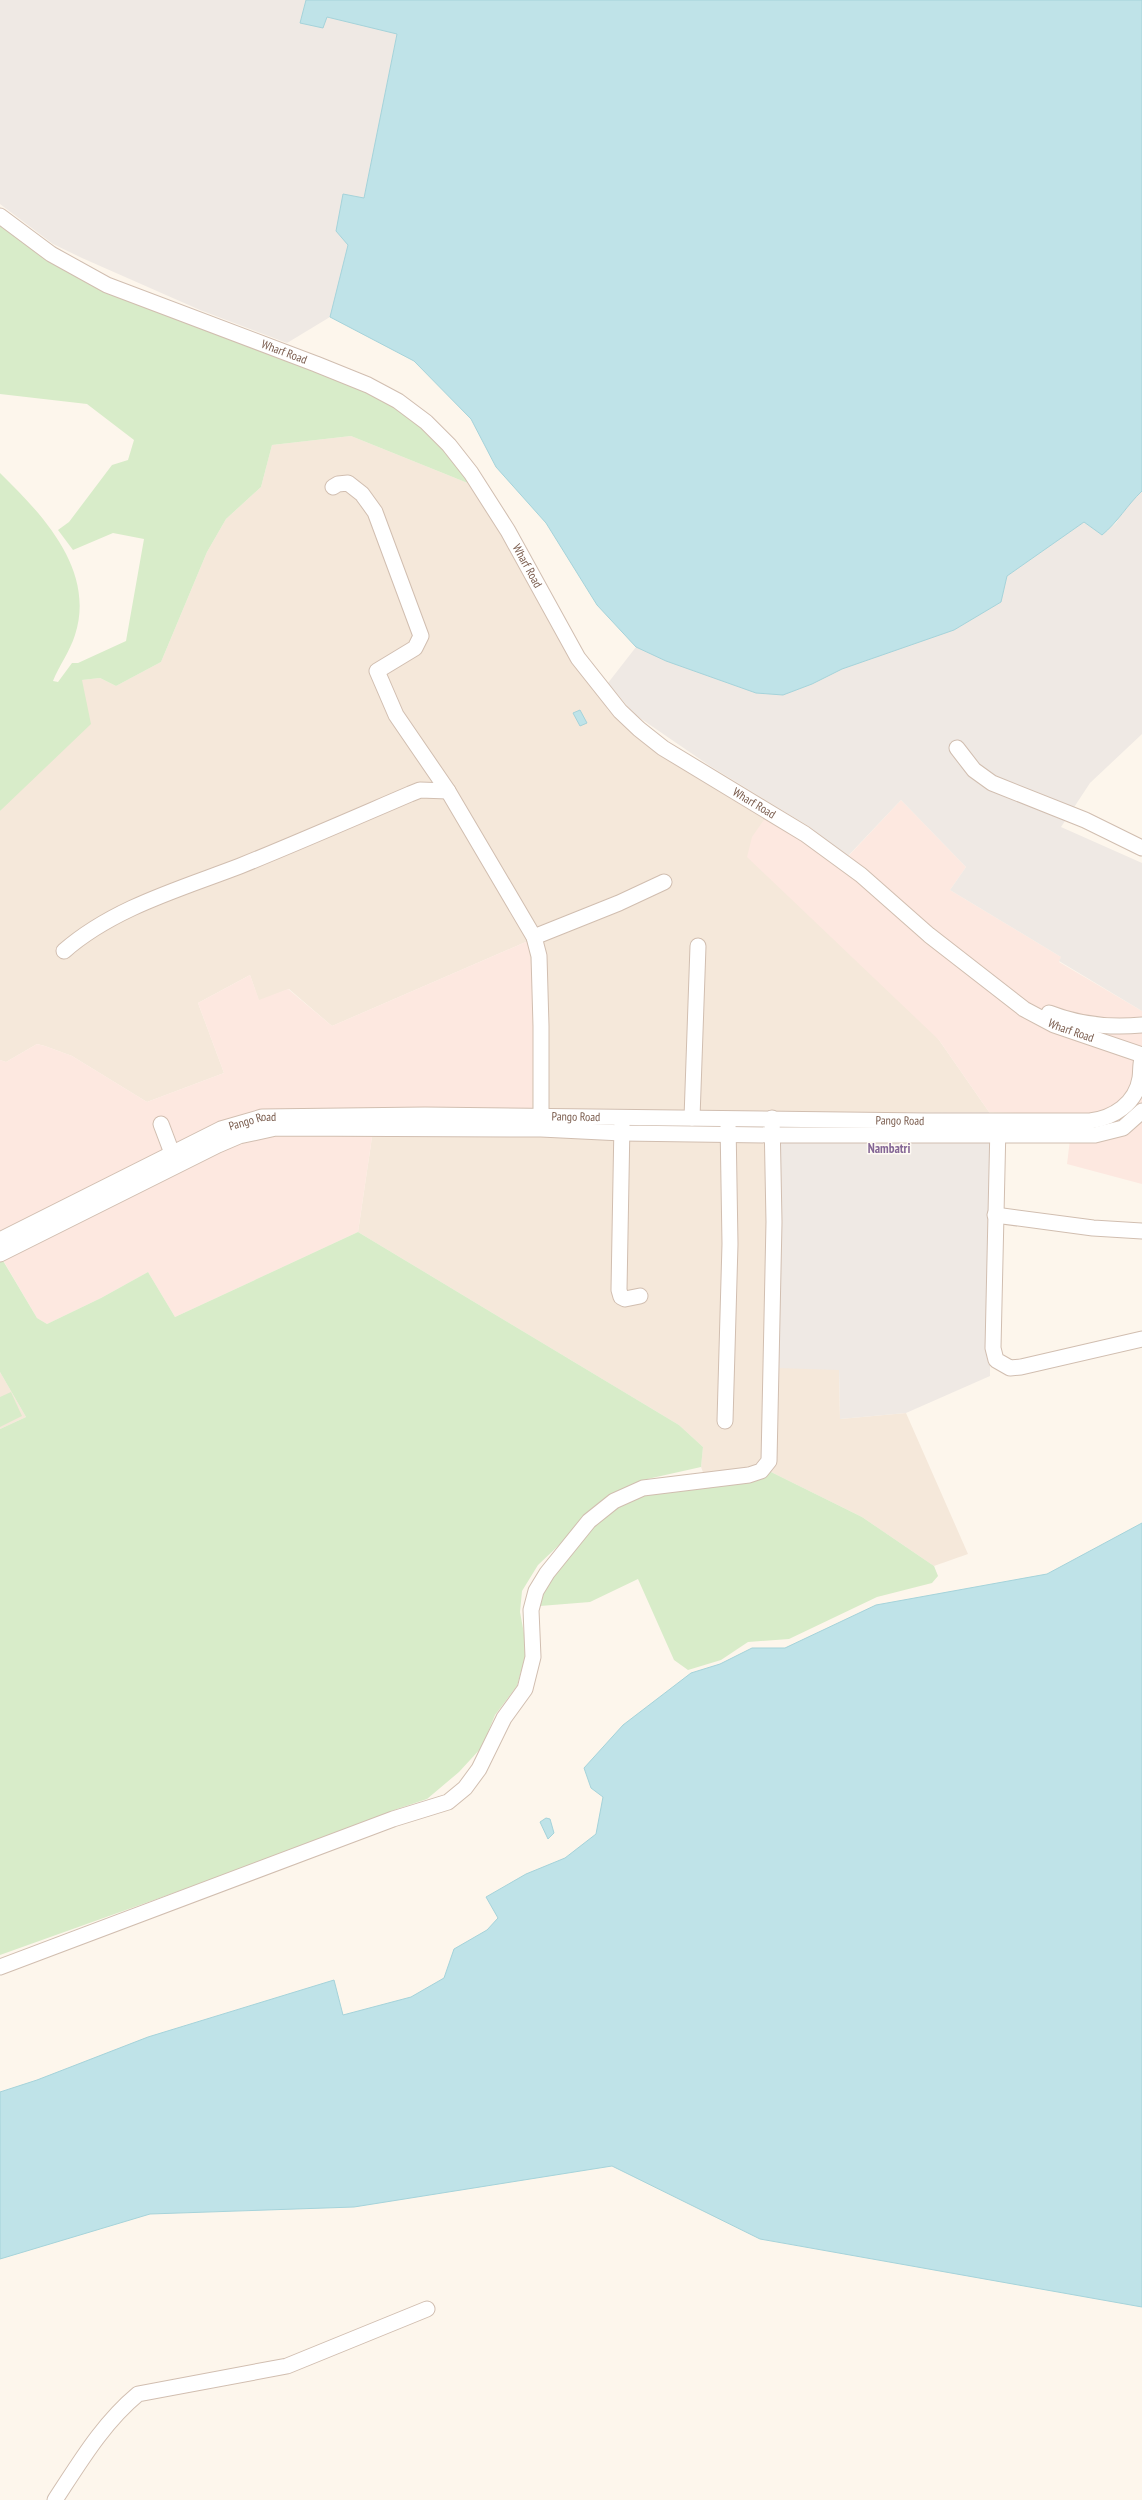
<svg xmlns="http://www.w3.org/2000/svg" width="1142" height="2500" viewBox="0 0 1142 2500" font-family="'PT Sans Narrow',sans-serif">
<rect width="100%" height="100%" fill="#fdf6ec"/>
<g fill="#f5e8da">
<polygon points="351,436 480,488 537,582 608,710 641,740 766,817 939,1040 989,1112 779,1113 839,1370 840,1419 906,1413 968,1554 934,1566 862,1517 769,1471 708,1485 701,1467 703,1447 679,1425 358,1232 376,1110 528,941 332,1026 289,989 259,1001 250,975 198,1003 224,1073 147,1102 72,1056 45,1046 37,1044 6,1062 0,1060 0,811 82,680 100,678 116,686 161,662 207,552 226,519 261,487 272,445"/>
<polygon points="0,1372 26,1417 0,1429"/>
</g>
<g fill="#fde8e0">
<polygon points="901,800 966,867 950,890 1061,957 1059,962 1142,1011 1142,1184 1067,1164 1073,1115 989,1112 939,1040 747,857 752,837 766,817 839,866"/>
<polygon points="528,941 534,989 532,1112 376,1110 358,1232 175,1317 148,1272 101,1298 47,1324 37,1318 0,1255 0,1060 6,1062 37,1044 45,1046 72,1056 147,1102 224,1073 198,1003 250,975 259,1000 288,989 332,1026"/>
</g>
<g fill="#efe9e4">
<polygon points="0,0 306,0 300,23 327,17 397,33 364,199 343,195 348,245 330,317 287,343 200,310 82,258 53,244 0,204"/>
<polygon points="1142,491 1142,734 1090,783 1061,827 1142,863 1142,1011 1059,961 1061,957 950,890 966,867 901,800 847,857 810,827 710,766 634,714 608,683 636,647 666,661 756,693 783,695 812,684 842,669 954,630 1001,602 1007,576 1084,522 1102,535 1116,523 1126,505"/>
<polygon points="989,1112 990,1376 906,1413 840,1419 839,1370 776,1368 779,1113"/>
</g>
<g fill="#d8ecc9">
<path d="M 0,213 L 68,260 L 413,409 L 480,488 L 351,436 L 272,445 L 261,487 L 226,519 L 207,552 L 161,662 L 116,686 L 100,678 L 82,680 L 91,724 L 0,811 L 0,473 C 42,514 96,570 75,635 C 70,651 59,666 53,681 L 58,682 L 72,663 L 78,663 L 126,641 L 144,539 L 113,533 L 73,550 L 58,530 L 69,522 L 112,465 L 128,460 L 134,440 L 87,404 L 0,394 Z"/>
<polygon points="358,1232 679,1425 703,1447 701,1467 643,1480 611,1496 538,1565 522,1591 520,1612 527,1650 517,1686 495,1715 482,1747 459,1772 427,1799 397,1809 280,1855 0,1955 0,1429 26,1417 0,1372 0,1261 2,1259 37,1318 47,1324 101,1298 148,1272 175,1317"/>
<polygon points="11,1392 22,1416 0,1427 0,1397"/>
<polygon points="769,1471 862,1517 934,1566 938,1576 932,1583 877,1597 789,1639 748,1642 721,1660 688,1670 674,1660 638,1579 590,1602 540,1606 547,1575 593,1525 617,1505 645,1493"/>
</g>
<g fill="#bfe3e8" stroke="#a5d3da">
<path d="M 306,0 L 1142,0 L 1142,491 C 1127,505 1118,522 1102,535 L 1084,522 L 1007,576 L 1001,602 L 954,630 L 842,669 L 812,684 L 783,695 L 756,693 L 666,661 L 636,647 L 597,605 L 546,523 L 496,467 L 471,419 L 414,361 L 330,317 L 348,245 L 336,231 L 343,194 L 364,198 L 397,34 L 327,17 L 323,28 L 300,23 Z"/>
<polygon points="580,710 587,723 580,726 573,713"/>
<polygon points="1142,1523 1142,2307 760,2239 612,2166 354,2207 150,2214 0,2259 0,2092 37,2080 148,2037 334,1980 343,2015 411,1997 444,1978 454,1949 487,1930 498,1918 486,1897 526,1874 565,1858 596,1834 603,1797 591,1788 584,1768 623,1725 691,1673 720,1664 752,1648 785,1648 876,1605 1047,1574"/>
<polygon points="546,1818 550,1819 554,1833 548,1839 540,1822"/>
</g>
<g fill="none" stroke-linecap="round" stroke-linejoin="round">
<g stroke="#d1beb0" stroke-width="17">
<g id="minor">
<path id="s1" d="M 0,216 L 51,254 L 107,285 L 316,364 L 368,385 L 398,401 L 426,422 L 449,445 L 471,473 L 508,531 L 578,658 L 620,711 L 639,729 L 663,748 L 805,834 L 861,875 L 929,935 L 1024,1009 L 1054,1025 L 1142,1055"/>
<polyline points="333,487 338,484 348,483 362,494 375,512 421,636 415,648 377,671 396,715 448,791 534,937 539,956 541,1026 541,1126"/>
<polyline points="957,748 974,770 992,783 1085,820 1142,848"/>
<polyline points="534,937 619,903 664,882"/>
<path d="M 64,951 C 113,908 180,889 240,866 C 297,843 354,818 410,794 L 420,790 L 448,791"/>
<path d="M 1049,1013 C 1079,1025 1110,1028 1142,1025"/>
<polyline points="692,1118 698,946"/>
<polyline points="622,1123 619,1290 621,1297 625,1299 640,1296"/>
<polyline points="161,1124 175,1161"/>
<polyline points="998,1125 993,1348 996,1360 1010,1368 1021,1367 1142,1339"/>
<polyline points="995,1215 1093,1228 1142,1231"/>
<path id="s2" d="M 0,1240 L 221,1129 L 262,1117 L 425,1115 L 927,1121 L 1090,1121 C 1113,1118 1136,1104 1140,1078 C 1141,1072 1140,1066 1142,1059"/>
<polyline points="0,1254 218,1145 239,1136 276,1128 541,1129 622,1133 772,1135 1095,1135 1123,1128 1142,1111"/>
<polyline points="725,1421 730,1244 728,1123"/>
<polyline points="0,1967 393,1819 448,1802 465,1788 479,1769 504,1718 525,1689 533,1657 531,1610 536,1591 547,1573 589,1521 614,1501 643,1488 749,1475 761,1471 769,1461 774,1222 772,1118"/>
<path d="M 55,2500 C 80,2462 103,2423 138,2394 L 287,2366 L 427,2309"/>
</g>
</g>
<use href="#minor" stroke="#fff" stroke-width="15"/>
</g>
<g text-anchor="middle" stroke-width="3" stroke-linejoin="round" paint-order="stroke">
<g font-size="12" fill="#7a5c4d" stroke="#fffaf3">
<text dy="4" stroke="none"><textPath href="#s1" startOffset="317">Wharf Road</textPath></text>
<text dy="4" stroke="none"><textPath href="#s1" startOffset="653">Wharf Road</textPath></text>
<text dy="4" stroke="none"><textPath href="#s1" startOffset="989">Wharf Road</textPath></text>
<text dy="4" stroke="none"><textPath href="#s1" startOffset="1381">Wharf Road</textPath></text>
<text dy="4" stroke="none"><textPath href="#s2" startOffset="604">Pango Road</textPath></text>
<text dy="4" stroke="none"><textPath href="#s2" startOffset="928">Pango Road</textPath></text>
<text dy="4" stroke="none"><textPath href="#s2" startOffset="280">Pango Road</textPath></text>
</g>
<g font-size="13" font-weight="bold" fill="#846695" stroke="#fffaf3">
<text x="889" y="1153">Nambatri</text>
</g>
</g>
</svg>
